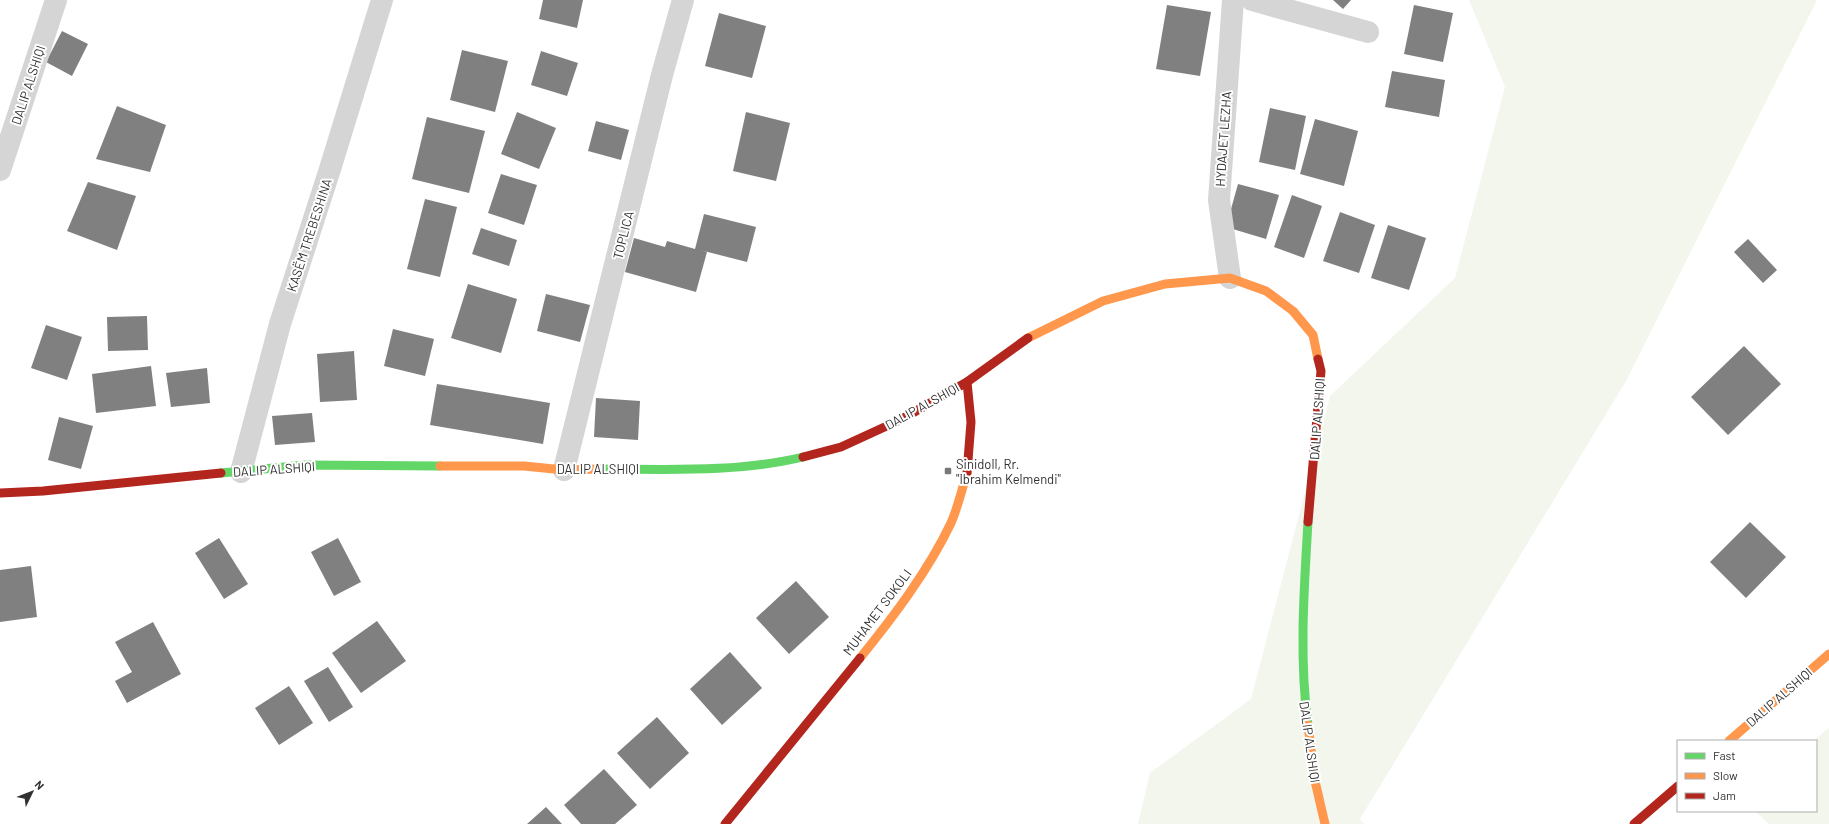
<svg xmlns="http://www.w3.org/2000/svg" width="1829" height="824" viewBox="0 0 1829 824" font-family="Barlow,sans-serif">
<rect width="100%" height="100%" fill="#fff"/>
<g fill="#f2f6ed">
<polygon points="1469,0 1817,0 1626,381 1360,819 1364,824 1138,824 1150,773 1251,699 1330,396 1455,278 1505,87"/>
<polygon points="1829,728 1829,824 1769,824 1755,811 1816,811 1816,741 1813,741"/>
</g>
<g fill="#808080">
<polygon points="543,0 583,0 577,28 539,19"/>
<polygon points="1333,0 1351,0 1343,9"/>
<polygon points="1167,5 1211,12 1200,76 1156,69"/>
<polygon points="1414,5 1453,13 1443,62 1404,54"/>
<polygon points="719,13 766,26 752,78 705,66"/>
<polygon points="62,31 88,44 72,76 46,62"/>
<polygon points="462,50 508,61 495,112 450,100"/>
<polygon points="541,51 578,63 567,96 531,85"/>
<polygon points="1392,71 1445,80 1439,117 1385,107"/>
<polygon points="117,106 166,125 150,172 96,159"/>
<polygon points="1270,108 1306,116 1295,170 1259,162"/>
<polygon points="517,112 556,128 539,169 501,154"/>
<polygon points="746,112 790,123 776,181 733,171"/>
<polygon points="427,117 485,131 469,193 412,179"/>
<polygon points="1315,119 1358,131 1344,186 1300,174"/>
<polygon points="596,121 629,130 621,160 588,151"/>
<polygon points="501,174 537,185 524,225 488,213"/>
<polygon points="88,182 136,196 117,250 67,231"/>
<polygon points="1238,184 1279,195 1266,239 1226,227"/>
<polygon points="1292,195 1322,206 1304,258 1274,247"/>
<polygon points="425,199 457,207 440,277 407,269"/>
<polygon points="1340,212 1375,225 1359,273 1323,261"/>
<polygon points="704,214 756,227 747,262 700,250 707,252 696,292 625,272 634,238 665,247 667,241 695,249"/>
<polygon points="1388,225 1426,238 1409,290 1371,278"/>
<polygon points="481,228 517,240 509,266 472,254"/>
<polygon points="1748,239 1777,270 1763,283 1734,252"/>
<polygon points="468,284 517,299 501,353 451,338"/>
<polygon points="546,294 590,305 580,342 537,331"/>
<polygon points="147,316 148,350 108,351 107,317"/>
<polygon points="46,325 82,337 67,380 31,368"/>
<polygon points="393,329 434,339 425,376 384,366"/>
<polygon points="1744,346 1781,384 1728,435 1691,397"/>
<polygon points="354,351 357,400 320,402 317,354"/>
<polygon points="151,366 156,406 96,413 92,374"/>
<polygon points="207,368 210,403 171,407 166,373"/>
<polygon points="437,384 550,403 543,444 430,425"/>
<polygon points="596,398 640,401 638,440 594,437"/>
<polygon points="312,413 315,442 275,445 272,416"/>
<polygon points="59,417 93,426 81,469 48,460"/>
<polygon points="1750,522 1786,557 1746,598 1710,562"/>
<polygon points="219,538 248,584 224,599 195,553"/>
<polygon points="338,538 361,582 334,596 311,552"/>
<polygon points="31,566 37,617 0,622 0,570"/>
<polygon points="796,581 829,617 789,654 756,618"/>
<polygon points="377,621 406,661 361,693 332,653"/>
<polygon points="153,622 181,674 127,703 115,681 132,672 115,642"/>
<polygon points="730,652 762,688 722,725 690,689"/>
<polygon points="328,667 353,707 329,722 304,681"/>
<polygon points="289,686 313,723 279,745 255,708"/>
<polygon points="657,717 689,753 650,789 617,753"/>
<polygon points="604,769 637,805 615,824 581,824 564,805"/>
<polygon points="546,807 562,824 527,824"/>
</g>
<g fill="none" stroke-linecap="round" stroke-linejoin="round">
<g stroke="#d5d5d5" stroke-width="22">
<polyline points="1252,0 1368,32"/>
<polyline points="0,170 56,0"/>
<polyline points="1230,278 1219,200 1233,0"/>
<polyline points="564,470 662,75 683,0"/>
<polyline points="241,472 280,324 330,169 382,0"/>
</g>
<g stroke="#63d668" stroke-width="9">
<path d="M 599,469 C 666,469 737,473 803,457"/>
<polyline points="221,473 306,465 440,466"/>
<path d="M 1308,725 C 1299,659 1304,589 1308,522"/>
</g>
<g stroke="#ff974d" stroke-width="9">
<polyline points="1028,338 1103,301 1165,284 1230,278 1266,291 1293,311 1313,335 1318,359"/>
<polyline points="440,466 524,466 564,470 599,469"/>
<path d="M 860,658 C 894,616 928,571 951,523 C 958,507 962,489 967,473"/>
<polyline points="1308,725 1315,781 1325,824"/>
<polyline points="1729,741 1829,654"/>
</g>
<g stroke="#b3261e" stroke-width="9">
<polyline points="967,382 971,422 967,473"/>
<polyline points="803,457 841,447 902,419 967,382 1028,338"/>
<polyline points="0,493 43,491 221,473"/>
<polyline points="1308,522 1321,371 1318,359"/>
<polyline points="725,824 860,658"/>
<polyline points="1634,824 1678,786"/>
</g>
</g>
<rect fill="#797979" stroke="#fff" stroke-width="1.5" x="944" y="467" width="8" height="8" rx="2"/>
<g text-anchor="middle" stroke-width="4" stroke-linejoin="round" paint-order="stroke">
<g font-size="13" fill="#313131" stroke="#fff">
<text transform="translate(28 85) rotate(-72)" y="5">DALIP ALSHIQI</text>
<text transform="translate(1223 139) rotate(-86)" y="5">HYDAJET LEZHA</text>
<text transform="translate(309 235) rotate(-72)" y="5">KASËM TREBESHINA</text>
<text transform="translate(623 235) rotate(-76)" y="5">TOPLICA</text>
<text transform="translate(922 406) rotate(-29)" y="5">DALIP ALSHIQI</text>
<text transform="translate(1317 419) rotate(-86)" y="5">DALIP ALSHIQI</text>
<text transform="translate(274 469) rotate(-4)" y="5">DALIP ALSHIQI</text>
<text x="598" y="474">DALIP ALSHIQI</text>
<text transform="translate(877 612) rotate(-53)" y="5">MUHAMET SOKOLI</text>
<text transform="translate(1779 697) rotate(-41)" y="5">DALIP ALSHIQI</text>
<text transform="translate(1310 742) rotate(82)" y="5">DALIP ALSHIQI</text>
</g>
<g font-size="13" fill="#313131" stroke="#fff" text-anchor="start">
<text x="956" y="469">Sinidoll, Rr.<tspan x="956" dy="15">"Ibrahim Kelmendi"</tspan></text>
</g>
</g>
<rect x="1677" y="740" width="140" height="72" fill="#ffffff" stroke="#adadad"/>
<rect x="1685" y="753" width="20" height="6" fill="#63d668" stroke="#adadad"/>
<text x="1713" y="760" font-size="12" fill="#313131">Fast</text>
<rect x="1685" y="773" width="20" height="6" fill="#ff974d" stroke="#adadad"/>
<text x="1713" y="780" font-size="12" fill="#313131">Slow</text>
<rect x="1685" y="793" width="20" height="6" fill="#b3261e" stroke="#adadad"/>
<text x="1713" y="800" font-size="12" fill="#313131">Jam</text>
<g transform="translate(32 792) rotate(47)" stroke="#ffffff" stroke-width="3" paint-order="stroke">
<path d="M0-3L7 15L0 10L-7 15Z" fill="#313131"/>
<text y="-6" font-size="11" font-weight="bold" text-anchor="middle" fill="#313131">N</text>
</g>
</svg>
